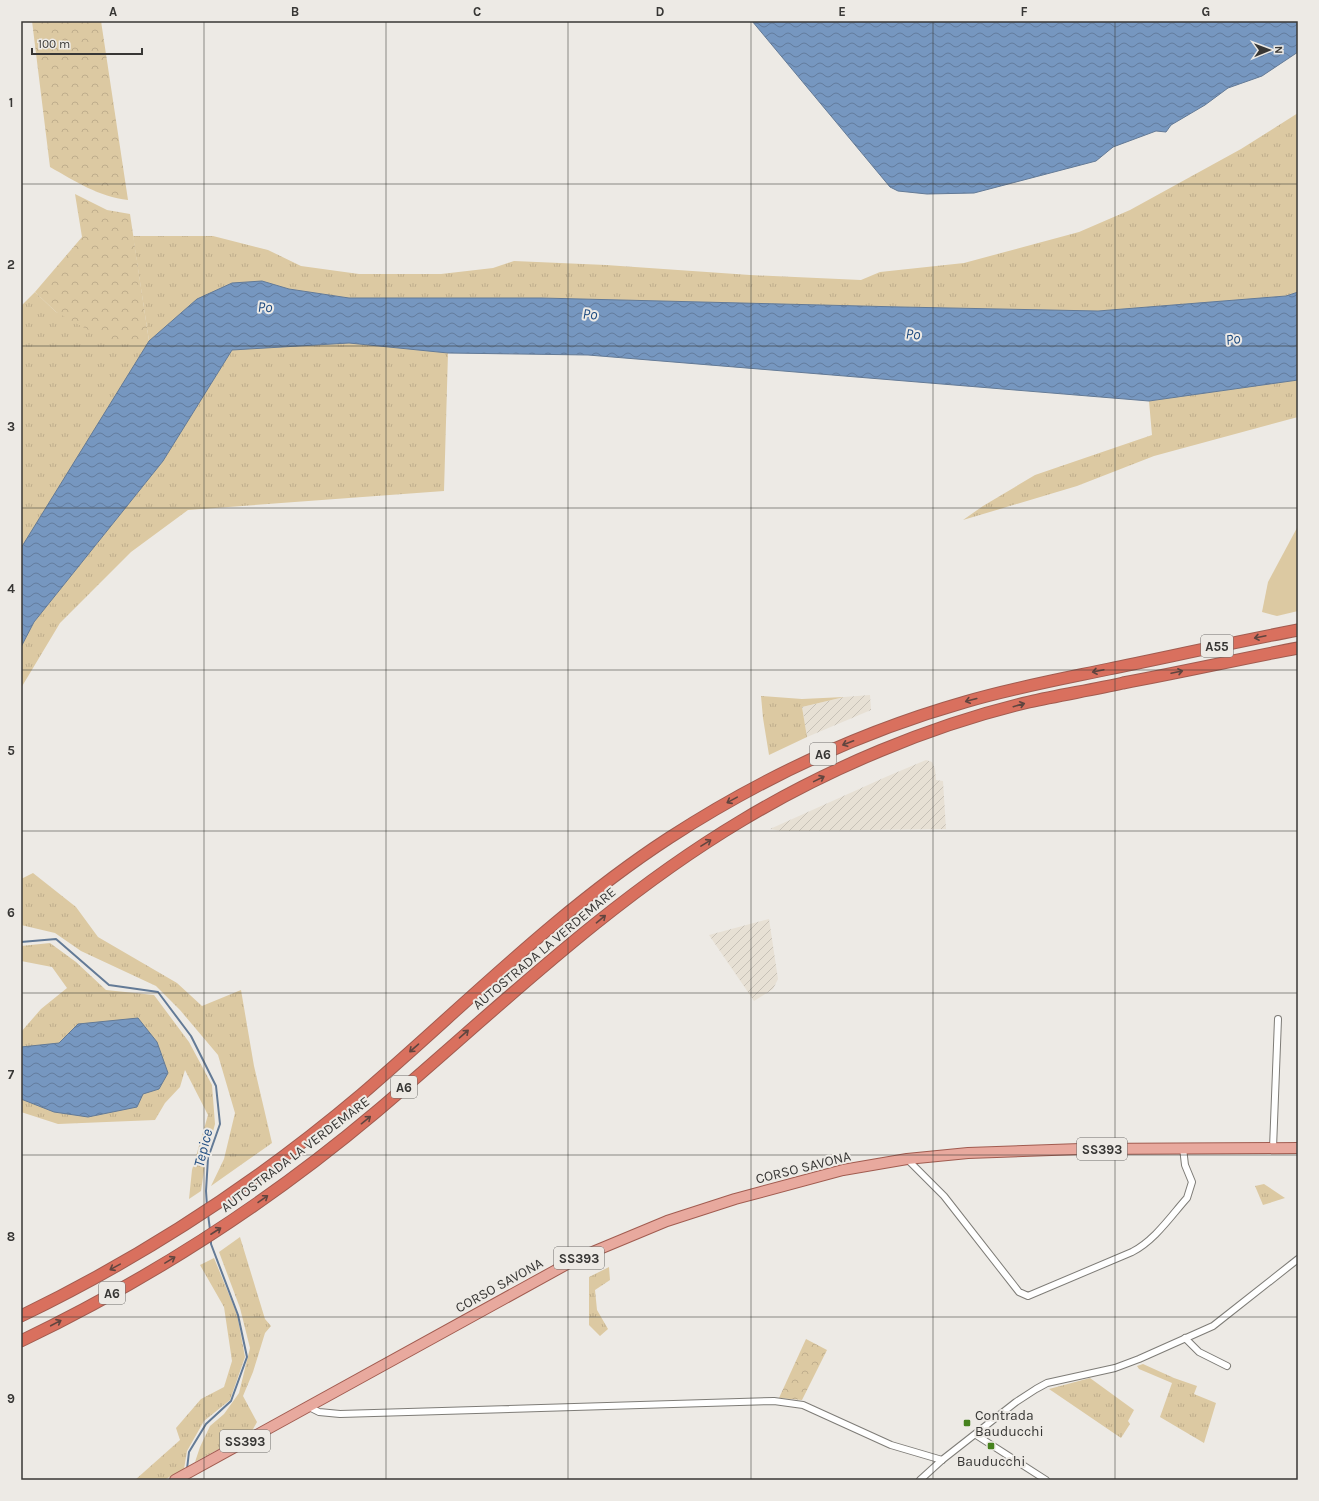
<svg xmlns="http://www.w3.org/2000/svg" width="1319" height="1501" viewBox="0 0 1319 1501" font-family="Karla,sans-serif">
<defs>
<pattern id="industrial-furrows" width="10" height="10" patternUnits="userSpaceOnUse"><rect width="10" height="10" fill="#e7e0d4"/><path d="M-1 1l2-2M0 10L10 0M9 11l2-2" fill="none" stroke="#c7c1b7"/></pattern>
<pattern id="grass-tufts" width="24" height="20" patternUnits="userSpaceOnUse"><rect width="24" height="20" fill="#dcc9a2"/><path d="M3 7l-1-3M5 7V3M7 7l1-3M15 17l-1-3M17 17v-4M19 17l1-3" fill="none" stroke="#bead8c"/></pattern>
<pattern id="forest-crowns" width="20" height="18" patternUnits="userSpaceOnUse"><rect width="20" height="18" fill="#dcc9a2"/><path d="M2 6a3 3 0 1 1 6 0M12 15a3 3 0 1 1 6 0" fill="none" stroke="#bead8c"/></pattern>
<pattern id="water-waves" width="16" height="10" patternUnits="userSpaceOnUse"><rect width="16" height="10" fill="#7697c0"/><path d="M0 5q4-4 8 0t8 0" fill="none" stroke="#627c9d"/></pattern>
</defs>
<rect width="100%" height="100%" fill="#edeae5"/>
<g fill="url(#industrial-furrows)">
<polygon points="870,695 871,710 807,737 802,707 844,697"/>
<polygon points="926,760 932,762 935,769 936,780 943,781 946,829 782,831 770,829 888,776"/>
<polygon points="769,919 778,979 773,989 754,1001 709,935"/>
</g>
<g fill="url(#grass-tufts)">
<polygon points="1298,113 1298,292 1286,296 1098,311 901,307 541,298 349,298 289,289 262,281 21,548 21,306 35,292 56,312 149,341 133,236 213,236 268,250 301,266 359,274 441,274 493,268 514,261 606,265 750,275 861,280 880,272 964,263 1079,232 1130,210 1241,149"/>
<polygon points="349,343 448,353 444,491 188,510 131,552 60,623 21,688 21,647 34,622 163,461 232,350"/>
<polygon points="1298,380 1298,417 1154,456 1077,486 963,520 983,506 1035,475 1152,435 1149,401"/>
<polygon points="761,696 802,699 844,697 802,707 807,737 769,755 763,718"/>
<polygon points="33,873 76,907 98,937 177,983 202,1006 241,990 254,1066 272,1143 211,1186 224,1159 235,1113 218,1055 180,1010 156,986 81,951 55,933 21,925 21,879"/>
<polygon points="50,943 76,962 106,990 154,995 189,1042 212,1085 215,1124 206,1157 201,1191 189,1199 192,1170 208,1115 185,1070 180,1087 165,1103 155,1120 58,1124 21,1112 21,1032 41,1009 67,988 52,967 21,961 21,946"/>
<polygon points="1264,1184 1285,1198 1263,1205 1255,1186"/>
<polygon points="240,1237 265,1319 271,1326 265,1333 253,1372 243,1396 257,1422 252,1431 195,1462 200,1447 210,1426 224,1414 239,1393 250,1348 240,1308 219,1252"/>
<polygon points="214,1258 237,1314 245,1357 230,1400 204,1421 187,1451 184,1469 164,1480 135,1480 180,1440 176,1428 201,1399 224,1387 232,1361 224,1307 200,1265"/>
<polygon points="609,1267 610,1280 595,1290 597,1310 608,1329 600,1336 589,1325 589,1277"/>
<polygon points="1143,1364 1174,1378 1197,1386 1194,1394 1216,1403 1204,1443 1160,1417 1172,1383 1139,1369 1137,1366"/>
<polygon points="1090,1378 1134,1410 1128,1421 1130,1424 1121,1438 1049,1389"/>
</g>
<g fill="url(#forest-crowns)">
<path d="M 32,21 L 101,21 L 128,200 C 99,197 75,181 50,167 Z"/>
<polygon points="75,194 107,210 130,214 149,341 115,345 56,312 35,292 82,237"/>
<polygon points="806,1339 827,1350 802,1400 779,1398"/>
</g>
<polygon fill="#dcc9a2" points="1298,526 1298,611 1277,616 1262,612 1268,582"/>
<g fill="url(#water-waves)" stroke="#637a96">
<polygon points="752,21 1298,21 1298,52 1262,76 1228,88 1205,105 1171,125 1166,132 1156,131 1113,147 1096,161 974,193 927,194 898,191 890,187"/>
<polygon points="262,281 289,289 349,298 541,298 901,307 1098,311 1286,296 1298,292 1298,380 1149,401 588,355 448,353 349,343 232,350 163,461 34,622 21,647 21,548 149,341 197,299 232,283"/>
<polygon points="138,1018 157,1042 168,1073 159,1089 143,1094 137,1107 88,1117 54,1112 21,1099 21,1047 59,1043 78,1024"/>
</g>
<g fill="none" stroke-linecap="round" stroke-linejoin="round">
<g stroke="#637a96" stroke-width="2">
<polyline points="21,942 56,939 109,985 158,992 191,1036 216,1086 220,1124 208,1158 206,1191 207,1206"/>
<polyline points="208,1214 210,1230"/>
<polyline points="187,1469 189,1452 206,1424 231,1401 247,1357 238,1315 211,1244 211,1238"/>
</g>
<g stroke="#7e7c77" stroke-width="8">
<g id="minor">
<polyline points="1273,1148 1278,1019"/>
<path d="M 907,1159 L 944,1196 L 1019,1292 L 1028,1296 L 1132,1252 C 1155,1240 1170,1217 1187,1198 L 1192,1182 L 1185,1165 L 1183,1148"/>
<polyline points="1185,1338 1199,1352 1227,1366"/>
<polyline points="307,1406 319,1412 340,1414 774,1401 803,1405 891,1445 942,1460"/>
<polyline points="976,1435 1046,1480"/>
<polyline points="920,1480 942,1460 1016,1402 1036,1389 1047,1383 1115,1368 1139,1359 1213,1326 1298,1259"/>
</g>
</g>
<g stroke="#a15c50" stroke-width="12">
<polyline id="primary" points="175,1480 578,1258 667,1221 735,1199 843,1170 907,1159 968,1153 1080,1149 1298,1148"/>
</g>
<g stroke="#a15c50" stroke-width="13">
<g id="motorway">
<path d="M 21,1316 C 143,1257 258,1182 362,1094 C 463,1007 557,911 669,838 C 760,779 860,732 965,702 C 1012,688 1061,679 1109,669 C 1172,656 1235,642 1298,630"/>
<path d="M 21,1341 C 148,1280 268,1203 376,1112 C 495,1011 607,901 741,821 C 827,769 931,725 1029,702 C 1060,695 1092,690 1123,683 C 1182,672 1240,659 1298,648"/>
</g>
</g>
<use href="#minor" stroke="#fff" stroke-width="6"/>
<use href="#primary" stroke="#e8a99e" stroke-width="10"/>
<use href="#motorway" stroke="#d9705e" stroke-width="11"/>
</g>
<defs><path id="oneway-shaft" d="M-6 0H5M1.5-3L5.5 0L1.5 3" fill="none" stroke-width="1.6" stroke-linecap="round" stroke-linejoin="round"/></defs>
<g stroke="#60453f">
<use href="#oneway-shaft" transform="translate(1260 637) rotate(168)"/>
<use href="#oneway-shaft" transform="translate(1098 671) rotate(168)"/>
<use href="#oneway-shaft" transform="translate(1177 672) rotate(-12)"/>
<use href="#oneway-shaft" transform="translate(971 700) rotate(165)"/>
<use href="#oneway-shaft" transform="translate(1019 705) rotate(-16)"/>
<use href="#oneway-shaft" transform="translate(848 743) rotate(159)"/>
<use href="#oneway-shaft" transform="translate(819 779) rotate(-26)"/>
<use href="#oneway-shaft" transform="translate(732 800) rotate(151)"/>
<use href="#oneway-shaft" transform="translate(706 843) rotate(-32)"/>
<use href="#oneway-shaft" transform="translate(601 919) rotate(-40)"/>
<use href="#oneway-shaft" transform="translate(464 1034) rotate(-41)"/>
<use href="#oneway-shaft" transform="translate(414 1048) rotate(139)"/>
<use href="#oneway-shaft" transform="translate(366 1120) rotate(-39)"/>
<use href="#oneway-shaft" transform="translate(263 1199) rotate(-35)"/>
<use href="#oneway-shaft" transform="translate(216 1231) rotate(-33)"/>
<use href="#oneway-shaft" transform="translate(170 1260) rotate(-31)"/>
<use href="#oneway-shaft" transform="translate(115 1267) rotate(151)"/>
<use href="#oneway-shaft" transform="translate(56 1323) rotate(-28)"/>
</g>
<path fill="none" stroke="#383735" stroke-width="1" stroke-opacity="0.55" d="M 204,21 L 204,1480M 386,21 L 386,1480M 568,21 L 568,1480M 751,21 L 751,1480M 933,21 L 933,1480M 1115,21 L 1115,1480M 21,184 L 1298,184M 21,346 L 1298,346M 21,508 L 1298,508M 21,670 L 1298,670M 21,831 L 1298,831M 21,993 L 1298,993M 21,1155 L 1298,1155M 21,1317 L 1298,1317"/>
<g fill="#46821e" stroke="#edeae5" stroke-width="1.5">
<rect x="963" y="1419" width="8" height="8" rx="2"/>
<rect x="987" y="1442" width="8" height="8" rx="2"/>
</g>
<g text-anchor="middle" stroke-width="4" stroke-linejoin="round" paint-order="stroke">
<g fill="#edeae5" stroke="#6e6d6a" stroke-width="1">
<rect x="1201" y="635" width="32" height="22" rx="3"/>
<rect x="810" y="743" width="26" height="22" rx="3"/>
<rect x="391" y="1076" width="26" height="22" rx="3"/>
<rect x="1077" y="1138" width="50" height="22" rx="3"/>
<rect x="554" y="1247" width="50" height="22" rx="3"/>
<rect x="99" y="1282" width="26" height="22" rx="3"/>
<rect x="220" y="1430" width="50" height="22" rx="3"/>
</g>
<g font-size="13" font-weight="bold" fill="#383735">
<text x="1217" y="651">A55</text>
<text x="823" y="759">A6</text>
<text x="404" y="1092">A6</text>
<text x="1102" y="1154">SS393</text>
<text x="579" y="1263">SS393</text>
<text x="112" y="1298">A6</text>
<text x="245" y="1446">SS393</text>
</g>
<g font-size="14" fill="#383735" stroke="#edeae5">
<text transform="translate(544 948) rotate(-40)" y="5">AUTOSTRADA LA VERDEMARE</text>
<text transform="translate(295 1154) rotate(-37)" y="5">AUTOSTRADA LA VERDEMARE</text>
<text transform="translate(803 1167) rotate(-14)" y="5">CORSO SAVONA</text>
<text transform="translate(499 1285) rotate(-29)" y="5">CORSO SAVONA</text>
</g>
<g font-size="14" fill="#383735" stroke="#edeae5" text-anchor="start">
<text x="975" y="1420">Contrada<tspan x="975" dy="16">Bauducchi</tspan></text>
<text x="991" y="1466" text-anchor="middle">Bauducchi</text>
</g>
<g font-size="15" font-style="italic" fill="#204d82" stroke="#edeae5">
<text transform="translate(265 307) rotate(1)" y="5">Po</text>
<text transform="translate(590 314) rotate(4)" y="5">Po</text>
<text transform="translate(913 334) rotate(4)" y="5">Po</text>
<text transform="translate(1233 339) rotate(-9)" y="5">Po</text>
<text transform="translate(203 1148) rotate(-76)" y="5">Tepice</text>
</g>
</g>
<rect width="1319" height="1501" fill="none" stroke="#edeae5" stroke-width="44"/>
<g transform="translate(1269 50) rotate(89)" stroke="#edeae5" stroke-width="3" paint-order="stroke">
<path d="M0-3L7 15L0 10L-7 15Z" fill="#383735"/>
<text y="-6" font-size="11" font-weight="bold" text-anchor="middle" fill="#383735">N</text>
</g>
<path d="M32 48v6h110v-6" fill="none" stroke="#383735" stroke-width="2"/>
<text x="38" y="48" font-size="12" fill="#383735" stroke="#edeae5" stroke-width="3" paint-order="stroke">100 m</text>
<rect x="22" y="22" width="1275" height="1457" fill="none" stroke="#383735" stroke-width="1.5"/>
<g font-size="13" text-anchor="middle" font-weight="bold" fill="#383735">
<text x="113" y="16">A</text>
<text x="295" y="16">B</text>
<text x="477" y="16">C</text>
<text x="660" y="16">D</text>
<text x="842" y="16">E</text>
<text x="1024" y="16">F</text>
<text x="1206" y="16">G</text>
<text x="11" y="107">1</text>
<text x="11" y="269">2</text>
<text x="11" y="431">3</text>
<text x="11" y="593">4</text>
<text x="11" y="755">5</text>
<text x="11" y="917">6</text>
<text x="11" y="1079">7</text>
<text x="11" y="1241">8</text>
<text x="11" y="1403">9</text>
</g>
</svg>
